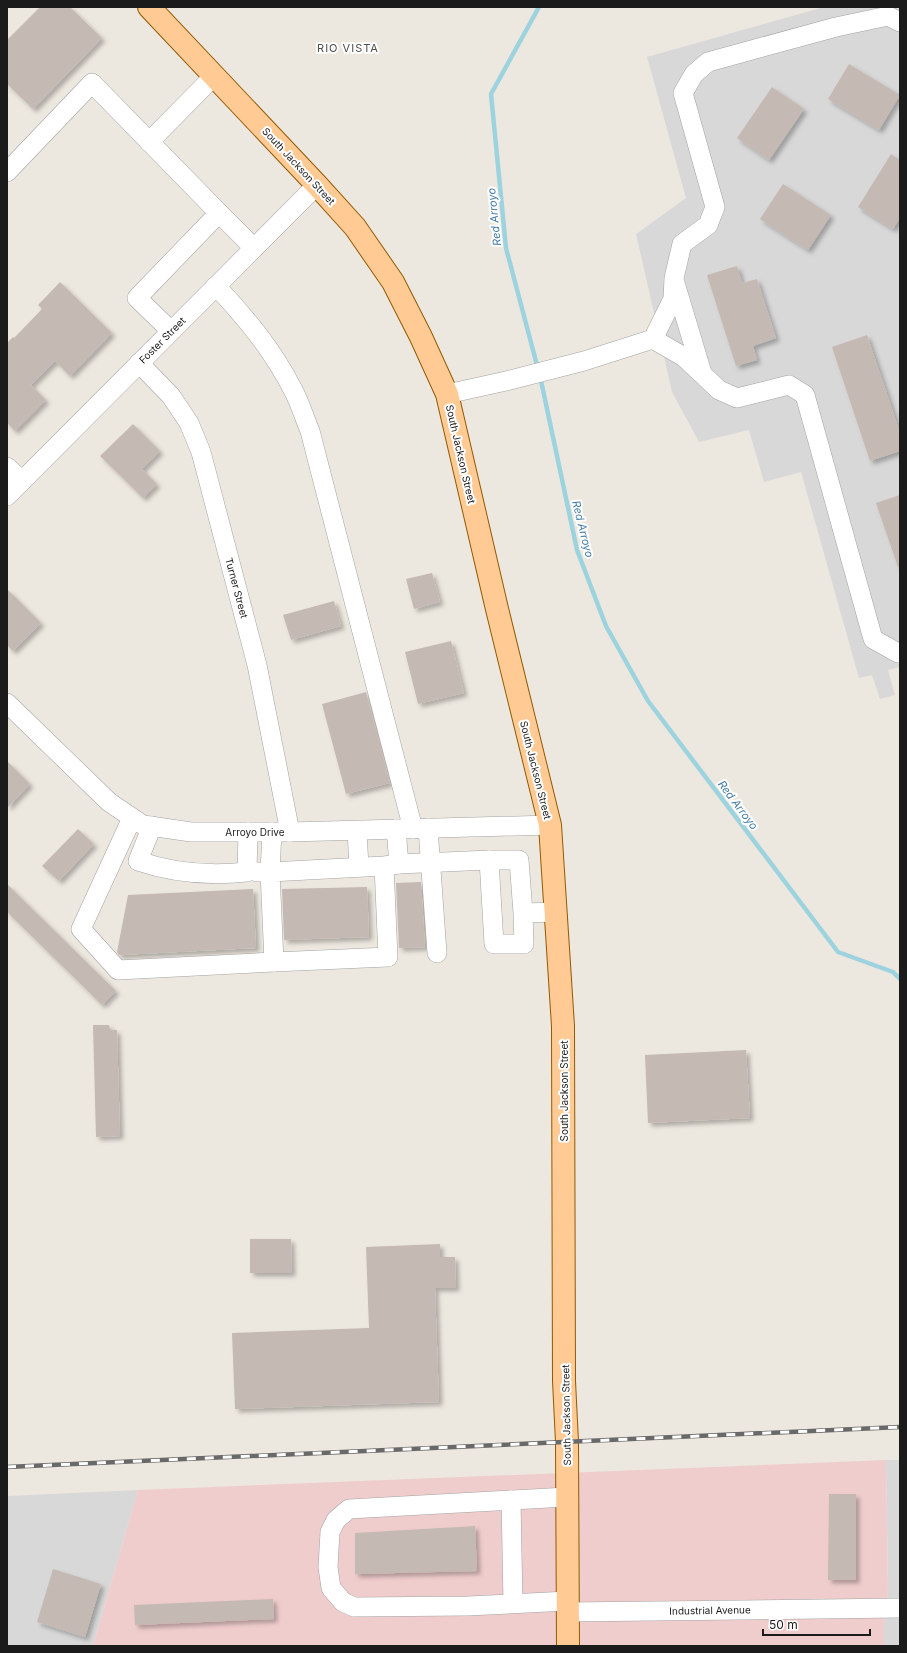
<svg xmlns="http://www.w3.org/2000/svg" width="907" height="1653" viewBox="0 0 907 1653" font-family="Inter,sans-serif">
<defs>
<filter id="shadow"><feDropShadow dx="3.5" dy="3.5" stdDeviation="2" flood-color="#0004"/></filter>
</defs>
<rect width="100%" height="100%" fill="#ede8df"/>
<g fill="#d9d8d8">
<polygon points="824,7 900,7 900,667 888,670 895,695 880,699 872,675 859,678 801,472 764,482 749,430 699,442 672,392 636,234 686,198 647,57"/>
<polygon points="886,1460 900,1460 900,1646 884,1646 884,1625 888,1590"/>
<polygon points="138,1490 93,1646 7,1646 7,1496"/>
</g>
<polygon fill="#f0cdcd" points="886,1460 888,1590 884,1625 884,1646 93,1646 138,1490"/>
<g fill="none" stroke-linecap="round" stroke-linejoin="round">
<g stroke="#9dd3de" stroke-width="4.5">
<polyline points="538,369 506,248 491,94 539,7"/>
<polyline points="540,376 577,550 606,626 648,701 838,952 893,972 900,979"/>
</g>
</g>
<g fill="#c5b9b3" filter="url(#shadow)">
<polygon points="40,7 70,7 102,38 33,109 7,84 7,40"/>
<polygon points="849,64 900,95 879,130 828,99"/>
<polygon points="772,87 804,109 769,160 737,138"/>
<polygon points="891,154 900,160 900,218 893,229 858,207"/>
<polygon points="783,184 831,215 808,250 760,219"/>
<polygon points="737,266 742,283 757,279 776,338 753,346 757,360 736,366 707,275"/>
<polygon points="60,282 112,333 70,376 55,361 31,385 46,400 15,431 7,423 7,343 13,337 14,338 42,309 38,305"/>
<polygon points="867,335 900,433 900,451 870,461 832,347"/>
<polygon points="133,424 160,451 142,469 157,484 143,498 100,456"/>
<polygon points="900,495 900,567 898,567 876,503"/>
<polygon points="432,573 440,602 414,609 406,579"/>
<polygon points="7,589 41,623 13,651 7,645"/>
<polygon points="334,601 341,626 291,640 283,615"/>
<polygon points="451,641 464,693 418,704 405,652"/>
<polygon points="366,692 390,783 346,794 322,704"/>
<polygon points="7,761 30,784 7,808"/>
<polygon points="78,829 94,844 59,881 42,866"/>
<polygon points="421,882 425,947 399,948 396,883"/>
<polygon points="7,884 116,991 102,1005 7,912"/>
<polygon points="367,887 369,937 284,940 282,889"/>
<polygon points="253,889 256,948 119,955 117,952 128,895"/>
<polygon points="93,1025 109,1025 110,1030 117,1030 120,1136 96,1137"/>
<polygon points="746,1050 750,1118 648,1123 645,1055"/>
<polygon points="250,1239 291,1239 292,1273 250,1273"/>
<polygon points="440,1244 440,1257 455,1257 456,1288 435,1288 439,1402 235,1409 232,1333 369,1328 366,1247"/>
<polygon points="829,1494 856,1494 856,1580 828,1580"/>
<polygon points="475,1526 477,1571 355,1574 355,1533"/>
<polygon points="53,1569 101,1584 85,1637 37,1622"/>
<polygon points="273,1599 274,1619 135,1625 134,1605"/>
</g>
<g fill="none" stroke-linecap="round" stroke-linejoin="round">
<g stroke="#a2a2a2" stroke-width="20">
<g id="minor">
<polyline points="149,142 214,76"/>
<polyline points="7,172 92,83 219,213"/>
<polyline points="675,283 702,373"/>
<path d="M 216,286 C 246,318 272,349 292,388 C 300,402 304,417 310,431 L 413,829"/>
<polyline points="171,331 137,298 219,213 254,248"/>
<polyline points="653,339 684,357 719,390 737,398 789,385 805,395 873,639 898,653 900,653"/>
<polyline points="139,363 171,396 189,423 201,452 257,665 290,832"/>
<polyline points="447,394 506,381 584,361 653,339 673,299 674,278 682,244 708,225 715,207 683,93 694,74 708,62 836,27 888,16 900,22"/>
<polyline points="7,467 22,481"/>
<polyline points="7,496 317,185"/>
<polyline points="7,703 109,802 143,825 191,832 290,832 550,825"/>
<polyline points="132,818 81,929 118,970 274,962"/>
<path d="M 152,826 L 138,861 C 173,873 210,876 247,872 L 248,832"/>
<polyline points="428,828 437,953"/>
<polyline points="396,829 399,864 489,860"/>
<polyline points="357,831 359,867"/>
<polyline points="384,866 270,872 274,962 388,957 384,866 399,864"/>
<polyline points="257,872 270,872 272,832"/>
<polyline points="523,913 519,860 489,860 494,944 524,944 523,913 556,912"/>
<polyline points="567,1497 349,1509 336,1520 330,1532 328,1567 331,1588 343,1602 354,1607 468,1606 568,1601"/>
<polyline points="511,1500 513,1603"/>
<polyline points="568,1612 900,1608"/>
</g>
</g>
<g stroke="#925900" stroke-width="24">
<polyline id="major" points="149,7 317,185 355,227 393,282 421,337 447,394 497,609 550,825 563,1026 564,1381 567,1442 568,1646"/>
</g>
<use href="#minor" stroke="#fff" stroke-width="19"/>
<use href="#major" stroke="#ffca93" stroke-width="22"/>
<g stroke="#696969" stroke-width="4.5">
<polyline id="rail" points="7,1467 900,1427"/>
</g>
<use href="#rail" stroke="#fff" stroke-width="3" stroke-dasharray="9" stroke-linecap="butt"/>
</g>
<g text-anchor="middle" stroke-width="4" stroke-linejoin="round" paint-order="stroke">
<g font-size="10" fill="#1b1b1b" stroke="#fff">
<text transform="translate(299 166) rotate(47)" y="4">South Jackson Street</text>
<text transform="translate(162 340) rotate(-45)" y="4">Foster Street</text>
<text transform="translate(461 454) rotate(77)" y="4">South Jackson Street</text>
<text transform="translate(237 588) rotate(75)" y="4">Turner Street</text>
<text transform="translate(536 770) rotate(76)" y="4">South Jackson Street</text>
<text x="255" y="836">Arroyo Drive</text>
<text transform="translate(564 1091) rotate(-90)" y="4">South Jackson Street</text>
<text transform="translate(566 1415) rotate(-91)" y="4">South Jackson Street</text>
<text transform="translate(710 1610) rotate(-1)" y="4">Industrial Avenue</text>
</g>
<g font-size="11" letter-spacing="1" fill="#4e4e4e" stroke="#fff">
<text x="348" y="52">RIO VISTA</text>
</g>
<g font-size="11" font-style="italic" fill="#417aa6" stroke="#fff">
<text transform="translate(494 217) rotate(-96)" y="4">Red Arroyo</text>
<text transform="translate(583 529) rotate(76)" y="4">Red Arroyo</text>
<text transform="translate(738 805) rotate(53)" y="4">Red Arroyo</text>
</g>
</g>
<rect width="907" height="1653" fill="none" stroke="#1b1b1b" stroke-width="16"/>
<path d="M763 1629v6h107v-6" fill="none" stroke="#1b1b1b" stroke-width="2"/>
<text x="769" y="1629" font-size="12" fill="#1b1b1b" stroke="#ffffff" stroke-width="3" paint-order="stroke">50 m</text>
</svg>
